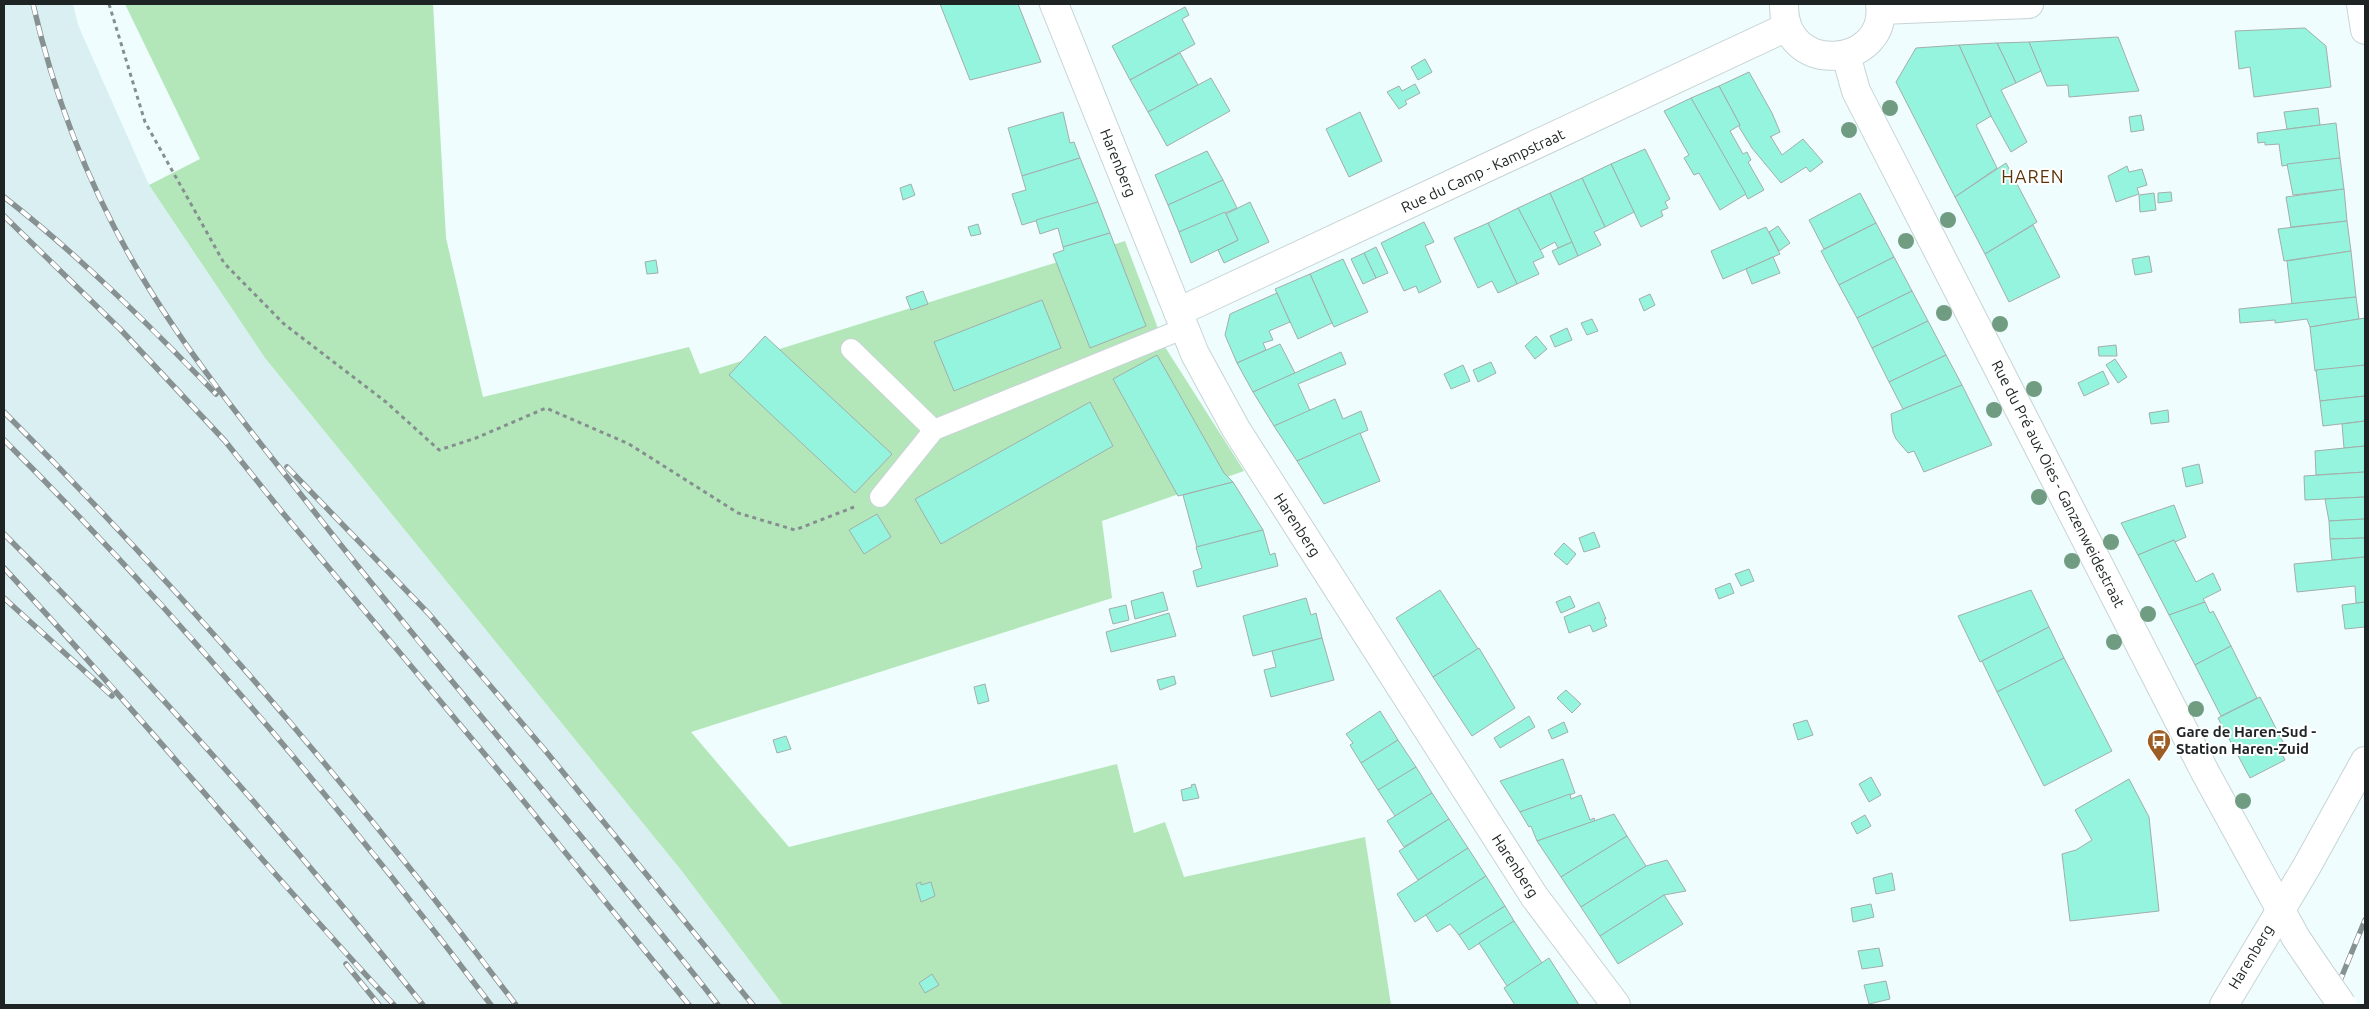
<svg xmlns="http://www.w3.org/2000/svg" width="2369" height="1009" viewBox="0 0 2369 1009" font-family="Ubuntu,sans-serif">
<rect width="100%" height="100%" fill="#effdfe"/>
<polygon fill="#d9eff2" points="4,4 73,4 78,25 149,185 265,358 681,870 783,1005 4,1005"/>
<polygon fill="#b3e7b9" points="125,4 433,4 446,238 483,397 689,347 700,374 1125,241 1165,347 1244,471 1102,521 1112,598 691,732 789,847 1117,764 1134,833 1165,822 1184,877 1365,837 1391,1005 783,1005 681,870 265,358 149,185 200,159"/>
<g fill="#95f4dd" stroke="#a2aeab">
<polygon points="940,4 1018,4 1041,62 970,80"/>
<polygon points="1185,7 1189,15 1182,19 1195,44 1130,80 1112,46"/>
<polygon points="2305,28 2326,46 2331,87 2254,97 2250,67 2239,69 2235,31"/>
<polygon points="2118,37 2139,91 2069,97 2068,85 2047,86 2029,42"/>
<polygon points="2029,42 2041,71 2016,83 1997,43"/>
<polygon points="1997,43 2016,83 2001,90 2027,142 2011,152 1991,116 1959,45"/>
<polygon points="1959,45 1991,116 1976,125 1997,168 1955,197 1896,82 1916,48"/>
<polygon points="1180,53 1198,85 1148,112 1130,80"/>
<polygon points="1425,59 1432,72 1418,80 1411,67"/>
<polygon points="1749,72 1772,113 1780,132 1770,137 1771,137 1782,155 1803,139 1823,162 1810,172 1806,167 1781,183 1752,148 1739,127 1740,125 1719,86"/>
<polygon points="1211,78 1230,111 1167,146 1148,112"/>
<polygon points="1415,84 1420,93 1405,101 1407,104 1399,109 1387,92 1399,86 1402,91"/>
<polygon points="1719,86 1740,125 1730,131 1743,154 1747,152 1751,160 1748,162 1764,190 1748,199 1691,98"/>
<polygon points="1691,98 1746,194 1720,210 1699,173 1694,175 1684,158 1689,155 1664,111"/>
<polygon points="2318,108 2320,125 2287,129 2284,112"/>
<polygon points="1063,112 1070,143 1074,142 1080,158 1022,176 1008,128"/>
<polygon points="1360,112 1382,161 1349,177 1326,129"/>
<polygon points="2141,115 2144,130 2131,132 2129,117"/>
<polygon points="2336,123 2340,158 2282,166 2279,144 2265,145 2265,142 2258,143 2257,133"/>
<polygon points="1645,149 1670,199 1665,202 1668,208 1661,211 1663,216 1641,227 1611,164"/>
<polygon points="1207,151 1223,180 1168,205 1155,175"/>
<polygon points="1080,158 1098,202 1022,225 1012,194 1026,190 1022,176"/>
<polygon points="2340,158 2344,189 2293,195 2287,164"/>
<polygon points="2006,163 2037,222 1985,254 1955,197"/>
<polygon points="1611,164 1634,212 1605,227 1582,178"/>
<polygon points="2127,166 2129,172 2142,169 2147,185 2137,188 2139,194 2116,202 2108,176"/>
<polygon points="1582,178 1605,227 1594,232 1601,245 1578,256 1550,193"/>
<polygon points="1223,180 1237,208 1179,232 1168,205"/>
<polygon points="911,184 915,195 903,200 900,188"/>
<polygon points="2344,189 2347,221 2291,227 2286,197"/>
<polygon points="2171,192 2172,201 2158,203 2158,193"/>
<polygon points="1550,193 1572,242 1558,248 1555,242 1540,250 1518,208"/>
<polygon points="1860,193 1876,223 1824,249 1809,220"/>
<polygon points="2154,193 2156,210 2140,212 2139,195"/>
<polygon points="1098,202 1110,233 1063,247 1058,228 1040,234 1036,220"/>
<polygon points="1250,202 1269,242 1224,263 1218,250 1238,240 1226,214"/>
<polygon points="1518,208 1544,257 1533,262 1539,274 1517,284 1488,223"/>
<polygon points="1225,212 1238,240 1191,263 1179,232"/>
<polygon points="2347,221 2351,251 2284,261 2278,229"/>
<polygon points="1424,222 1434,242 1425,246 1441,282 1419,293 1416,286 1404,291 1381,243"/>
<polygon points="1488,223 1517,284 1498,293 1492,281 1478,288 1454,238"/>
<polygon points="1876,223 1894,257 1839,285 1821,251"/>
<polygon points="978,224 981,234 971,236 968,227"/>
<polygon points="2033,225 2060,277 2009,302 1985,254"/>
<polygon points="1778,226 1790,243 1779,251 1769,232"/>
<polygon points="1766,227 1780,254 1723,279 1711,251"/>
<polygon points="1110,233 1146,326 1090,348 1053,254 1064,250 1063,247"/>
<polygon points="1572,242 1578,256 1559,265 1552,251"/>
<polygon points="1376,247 1388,273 1376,278 1364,253"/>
<polygon points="2351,251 2356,297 2292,304 2287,261"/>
<polygon points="1364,253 1376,278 1363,284 1351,259"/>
<polygon points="2149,256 2152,272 2135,275 2132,259"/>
<polygon points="1773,257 1780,273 1752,284 1746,269"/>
<polygon points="1894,257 1912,291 1857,318 1839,285"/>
<polygon points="1343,259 1368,312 1334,327 1310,274"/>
<polygon points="656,260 658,273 647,274 645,262"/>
<polygon points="1310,274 1332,323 1298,339 1275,289"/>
<polygon points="923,291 928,304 911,310 906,297"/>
<polygon points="1912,291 1928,321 1872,348 1857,318"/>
<polygon points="1277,293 1290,322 1269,331 1273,340 1263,343 1266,350 1237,363 1225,335 1230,314"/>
<polygon points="1650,294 1655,305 1644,311 1639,299"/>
<polygon points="2356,297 2359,319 2310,327 2307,319 2275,323 2275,320 2240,323 2239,309"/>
<polygon points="1042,300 1061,348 954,391 934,342"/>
<polygon points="2365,318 2365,365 2315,371 2310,327"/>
<polygon points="1592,319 1598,331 1587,335 1581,323"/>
<polygon points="1928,321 1946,355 1889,382 1872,348"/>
<polygon points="1567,328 1572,340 1555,347 1550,336"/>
<polygon points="765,336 892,454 855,493 729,375"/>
<polygon points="1536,336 1547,349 1535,359 1525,346"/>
<polygon points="1280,344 1295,373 1253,392 1237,363"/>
<polygon points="2116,345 2117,356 2099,356 2098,347"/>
<polygon points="1341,352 1346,364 1298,384 1310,411 1274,426 1253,392"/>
<polygon points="1157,355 1224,473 1233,482 1178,496 1113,379"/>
<polygon points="1946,355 1962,385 1903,409 1889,382"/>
<polygon points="2115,359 2127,377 2118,383 2106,365"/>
<polygon points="1491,362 1496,373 1478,382 1473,370"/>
<polygon points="1463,365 1470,381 1451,389 1444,374"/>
<polygon points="2365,365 2365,396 2320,401 2316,370"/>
<polygon points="2103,371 2109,384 2084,396 2078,383"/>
<polygon points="1962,385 1992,445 1924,472 1914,451 1908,453 1896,439 1893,432 1891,414"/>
<polygon points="2365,396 2365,421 2323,426 2320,401"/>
<polygon points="1335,399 1343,419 1361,411 1368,430 1297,461 1274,426"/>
<polygon points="1090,402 1113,446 941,544 915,499"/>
<polygon points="2168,410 2169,422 2151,424 2149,413"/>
<polygon points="2365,421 2365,446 2344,448 2342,424"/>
<polygon points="1360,433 1380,481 1324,504 1297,461"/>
<polygon points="2365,446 2365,472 2316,475 2315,451"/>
<polygon points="2199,464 2203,483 2186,487 2182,468"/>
<polygon points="2365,472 2365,497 2305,500 2304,476"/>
<polygon points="1233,482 1263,530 1197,547 1183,495"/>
<polygon points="2365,497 2365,519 2329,521 2325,499"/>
<polygon points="2174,505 2186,537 2175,542 2174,540 2138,555 2121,523"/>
<polygon points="877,514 891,537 864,554 849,530"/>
<polygon points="2365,519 2365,538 2330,539 2329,521"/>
<polygon points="1263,530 1270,555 1275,553 1278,566 1197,587 1193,571 1202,568 1196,547"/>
<polygon points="1594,532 1600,547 1584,552 1579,538"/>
<polygon points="2365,538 2365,557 2332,560 2330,539"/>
<polygon points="2174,540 2196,582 2213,573 2221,590 2203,599 2205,602 2169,615 2138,555"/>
<polygon points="1564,543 1576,554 1567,565 1554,554"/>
<polygon points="2365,557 2365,602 2356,603 2355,586 2297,592 2294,564"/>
<polygon points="1749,569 1754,581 1741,586 1735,574"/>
<polygon points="1730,583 1734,593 1719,599 1715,589"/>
<polygon points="1440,590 1478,649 1433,677 1396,618"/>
<polygon points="2031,590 2049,627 1980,662 1958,616"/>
<polygon points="1163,592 1168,610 1135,619 1131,601"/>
<polygon points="1570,596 1575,607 1561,613 1556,602"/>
<polygon points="1306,598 1311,615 1316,613 1322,638 1253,656 1243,616"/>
<polygon points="1599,602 1606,619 1604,619 1607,626 1593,632 1590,625 1569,633 1564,617"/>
<polygon points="2205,602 2210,613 2213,611 2231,646 2195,665 2169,615"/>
<polygon points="2365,602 2365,627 2345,629 2342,605"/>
<polygon points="1126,605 1129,620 1113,624 1109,609"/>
<polygon points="1169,613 1176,636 1111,652 1106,632"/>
<polygon points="2049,627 2064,658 1997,692 1982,661"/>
<polygon points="1322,638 1334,680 1271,697 1264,670 1276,667 1272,651"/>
<polygon points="2231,646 2257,698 2221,716 2195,665"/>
<polygon points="1479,648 1515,708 1472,736 1433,677"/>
<polygon points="2064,658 2112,751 2044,786 1997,692"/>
<polygon points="1174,676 1176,684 1160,690 1157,680"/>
<polygon points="985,684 989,701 978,704 974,687"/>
<polygon points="1566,690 1581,704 1572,713 1557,698"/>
<polygon points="2260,697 2283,742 2277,745 2285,760 2250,778 2218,718"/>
<polygon points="1380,711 1398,740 1361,763 1350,745 1353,743 1346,734"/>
<polygon points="1529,716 1535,727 1500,748 1494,738"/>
<polygon points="1807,720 1813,735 1798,740 1793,724"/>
<polygon points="1564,722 1568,732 1552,739 1548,730"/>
<polygon points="786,736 791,749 777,753 773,740"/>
<polygon points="1398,740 1416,767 1378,790 1361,763"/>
<polygon points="1563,759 1575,793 1520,812 1500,781"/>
<polygon points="1416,767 1432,793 1395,816 1378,790"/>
<polygon points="1871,777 1881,795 1869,802 1859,784"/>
<polygon points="2129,779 2149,817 2159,911 2070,921 2062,854 2076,850 2092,840 2075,810"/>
<polygon points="1195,784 1199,798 1183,801 1181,790 1192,787 1191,785"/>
<polygon points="1432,793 1449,819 1404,847 1387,821"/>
<polygon points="1570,794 1571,799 1581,795 1590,820 1594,818 1595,821 1537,841 1531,826 1529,827 1520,812"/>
<polygon points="1614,814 1627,836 1561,877 1537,841"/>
<polygon points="1865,815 1871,826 1857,834 1851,823"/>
<polygon points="1449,819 1468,848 1418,880 1399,851"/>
<polygon points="1627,836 1646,866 1581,907 1561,877"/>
<polygon points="1468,848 1486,876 1415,922 1397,894"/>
<polygon points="1667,860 1686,891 1664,895 1600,936 1581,907 1646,866"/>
<polygon points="1892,873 1895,890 1876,894 1873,878"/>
<polygon points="1486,876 1505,906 1459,935 1450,924 1437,932 1426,915"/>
<polygon points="921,882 921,885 931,882 935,896 921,902 916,884"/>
<polygon points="1664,895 1683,924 1618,964 1600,936"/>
<polygon points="1871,904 1874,917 1853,922 1851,908"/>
<polygon points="1505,906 1514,921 1469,950 1459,935"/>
<polygon points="1514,921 1542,963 1507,986 1479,943"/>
<polygon points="1879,948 1883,966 1862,969 1858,951"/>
<polygon points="1549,958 1579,1005 1515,1005 1504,988"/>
<polygon points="932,974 939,985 925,993 919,983"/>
<polygon points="1886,981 1890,999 1869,1004 1864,985"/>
</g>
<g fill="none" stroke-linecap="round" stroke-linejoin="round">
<g stroke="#c7d4d5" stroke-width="22">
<g id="lane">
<polyline points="851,349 934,430"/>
<polyline points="880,497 934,430 1185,328"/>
</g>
</g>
<g stroke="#c7d4d5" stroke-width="30">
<g id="street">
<polyline points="1054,4 1195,354 1236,429 1534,896 1616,1005"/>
<path d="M 1784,4 C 1782,78 1889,68 1880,4"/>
<polyline points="2361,4 2365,30"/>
<polyline points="1881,10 2029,4"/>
<polyline points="1846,55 1856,91 2205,772 2296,938 2317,969"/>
<polyline points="1178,312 1787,27"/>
<polyline points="2224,1005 2307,866 2365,761"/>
</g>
</g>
<polyline stroke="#868f90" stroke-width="3" stroke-dasharray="4 4" stroke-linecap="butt" points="109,4 145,122 224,263 284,324 386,402 439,450 476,438 546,408 629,444 738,513 795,530 854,507"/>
<use href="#lane" stroke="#fff" stroke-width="20"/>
<use href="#street" stroke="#fff" stroke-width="28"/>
<g stroke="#889192" stroke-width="5.5">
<g id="rail">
<path d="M 33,4 C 55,100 91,192 142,277 C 191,359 254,435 313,510 C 412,636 516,757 618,881 C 651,922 686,963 718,1005"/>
<path d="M 4,197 C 80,256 148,324 216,394"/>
<polyline points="4,216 120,329 225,441 282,512 508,782 689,1005"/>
<path d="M 4,412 C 189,596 359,797 516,1005"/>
<path d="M 4,440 C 180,615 341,807 491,1005"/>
<polyline points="287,467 429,614 544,749 753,1005"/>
<path d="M 4,534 C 153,682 292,841 423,1005"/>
<path d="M 4,568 C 138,711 260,863 394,1005"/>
<polyline points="4,598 112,696"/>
<polyline points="346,964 379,1005"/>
<polyline points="2330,1005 2365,920"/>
</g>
</g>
<use href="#rail" stroke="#fff" stroke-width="4" stroke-dasharray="11" stroke-linecap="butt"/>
<g stroke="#c7d4d5" stroke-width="30" stroke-linecap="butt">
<polyline id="street-bridge" points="2317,969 2342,1005"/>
</g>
<use href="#street-bridge" stroke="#fff" stroke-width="28"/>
</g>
<g fill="#709c82">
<circle cx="1890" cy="108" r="8"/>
<circle cx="1849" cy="130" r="8"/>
<circle cx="1948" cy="220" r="8"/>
<circle cx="1906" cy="241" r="8"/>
<circle cx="1944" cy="313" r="8"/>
<circle cx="2000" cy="324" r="8"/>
<circle cx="2034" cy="389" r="8"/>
<circle cx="1994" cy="410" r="8"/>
<circle cx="2039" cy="497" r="8"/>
<circle cx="2111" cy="542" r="8"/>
<circle cx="2072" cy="561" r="8"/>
<circle cx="2148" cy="614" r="8"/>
<circle cx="2114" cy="642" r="8"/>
<circle cx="2196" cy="709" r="8"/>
<circle cx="2243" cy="801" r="8"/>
</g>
<defs>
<g id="bus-pin" transform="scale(1.25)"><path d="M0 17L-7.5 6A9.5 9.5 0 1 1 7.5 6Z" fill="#9c5e24" stroke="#fff"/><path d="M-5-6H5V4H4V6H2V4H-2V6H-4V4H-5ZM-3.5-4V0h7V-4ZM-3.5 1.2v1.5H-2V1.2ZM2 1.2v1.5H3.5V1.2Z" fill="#fff"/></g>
</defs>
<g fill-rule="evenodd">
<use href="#bus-pin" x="2159" y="741"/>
</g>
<g text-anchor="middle" stroke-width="4" stroke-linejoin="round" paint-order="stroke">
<g font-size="15" fill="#1e2324" stroke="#fff">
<text transform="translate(1118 163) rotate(68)" y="5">Harenberg</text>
<text transform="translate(1483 171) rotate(-25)" y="5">Rue du Camp - Kampstraat</text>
<text transform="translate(2058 484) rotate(63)" y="5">Rue du Pré aux Oies - Ganzenweidestraat</text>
<text transform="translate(1297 525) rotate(57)" y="5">Harenberg</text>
<text transform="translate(1515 866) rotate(57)" y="5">Harenberg</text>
<text transform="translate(2251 957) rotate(-59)" y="5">Harenberg</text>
</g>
<g font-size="15" font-weight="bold" fill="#1e2324" stroke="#fff" text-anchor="start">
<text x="2176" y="737">Gare de Haren-Sud -<tspan x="2176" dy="17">Station Haren-Zuid</tspan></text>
</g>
<g font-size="18" letter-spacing="1" fill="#5c3207" stroke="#fff">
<text x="2033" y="183">HAREN</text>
</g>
</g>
<rect width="2369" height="1009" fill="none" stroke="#1e2324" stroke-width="10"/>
</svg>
